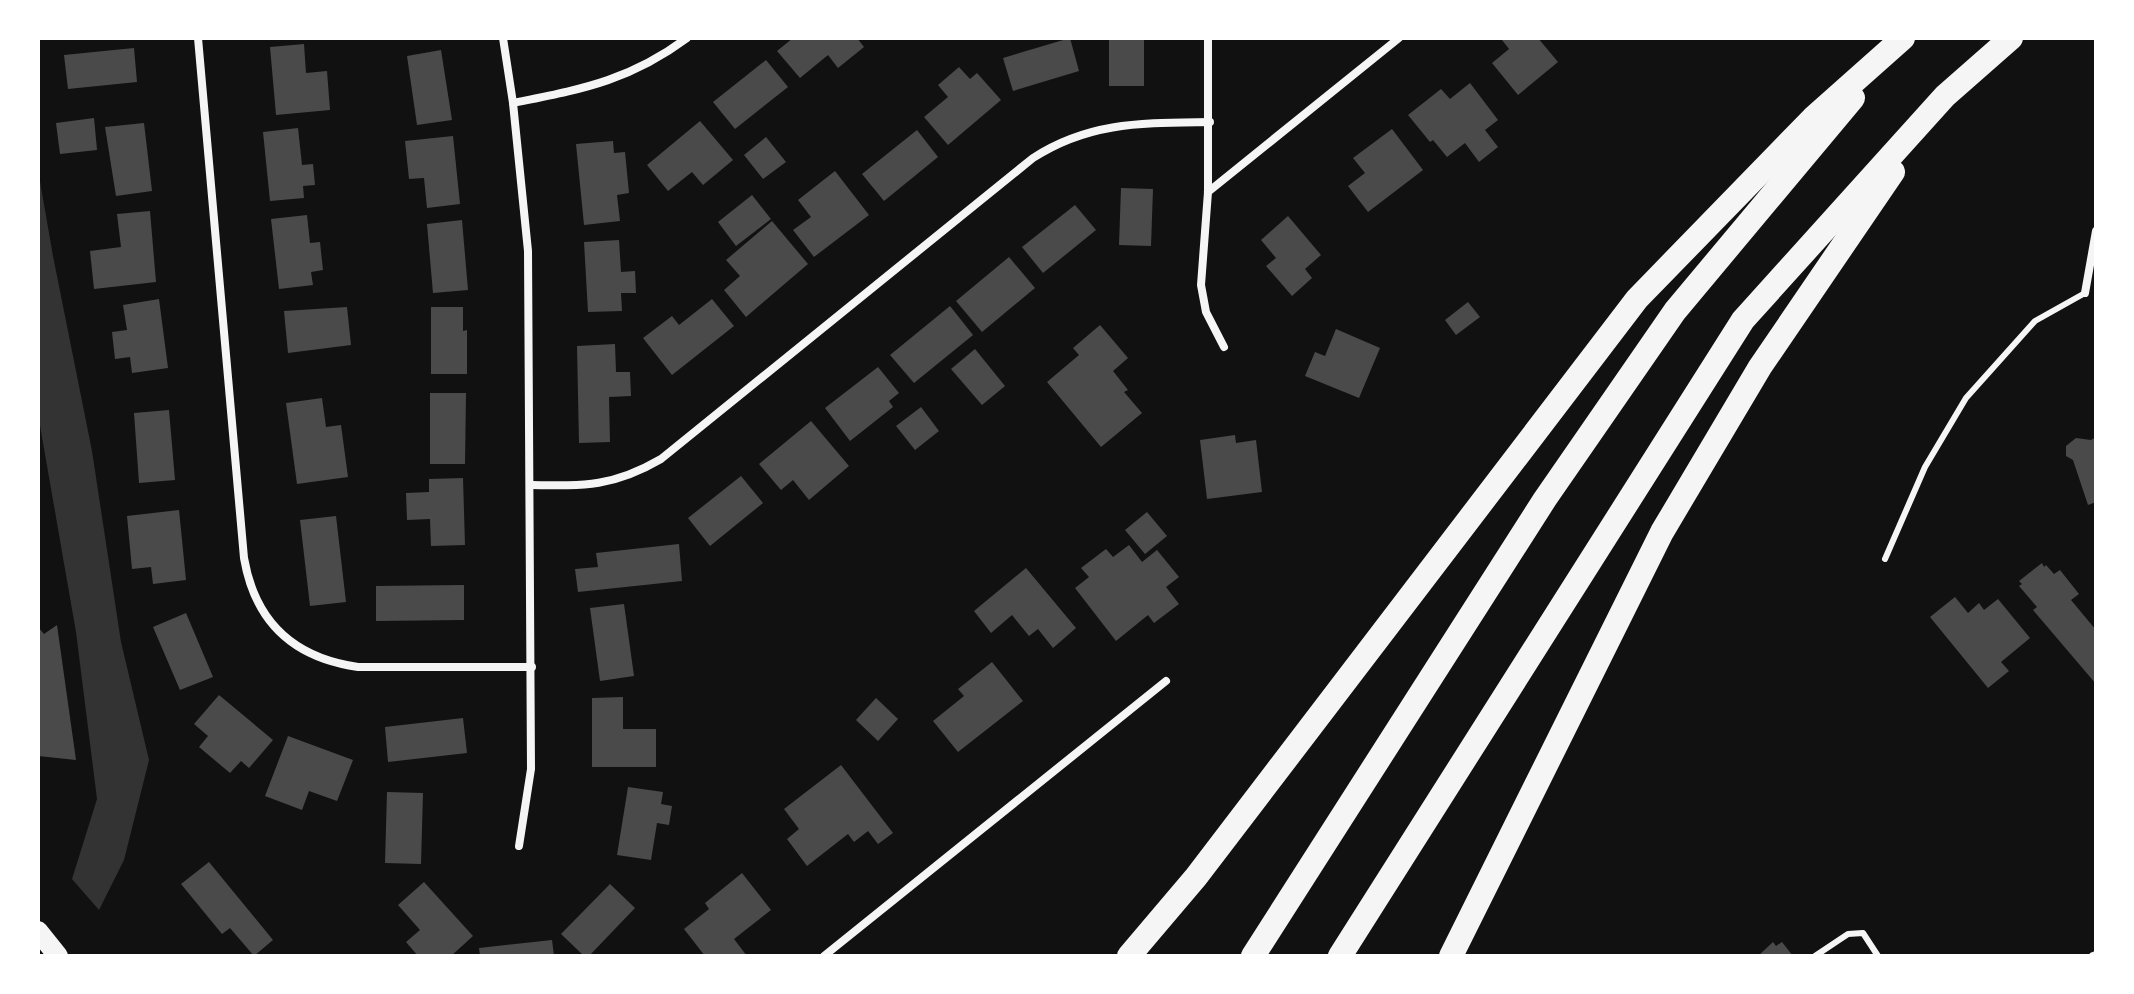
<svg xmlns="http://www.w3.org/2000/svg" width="2134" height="994" viewBox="0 0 2134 994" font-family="'Public Sans',sans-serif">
<rect width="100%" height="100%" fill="#111"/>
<polygon fill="#333" points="38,170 53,256 92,451 121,642 149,760 124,860 99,910 72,879 97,799 76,632 38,414"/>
<g fill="#4a4a4a">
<polygon points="793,38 857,38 864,47 838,68 828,55 800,78 777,51"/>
<polygon points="1070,38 1079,71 1013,91 1003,58"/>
<rect x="1109" y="38" width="35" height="48"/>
<polygon points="1505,38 1538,38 1558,62 1518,95 1492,63 1509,49 1502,40"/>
<polygon points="304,44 306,73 327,71 330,110 276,115 270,47"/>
<polygon points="134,48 137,82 68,89 64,55"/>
<polygon points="441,50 452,120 417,125 407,56"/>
<polygon points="766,60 788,87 735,129 713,102"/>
<polygon points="959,67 970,79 977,73 1001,100 948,145 924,117 948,97 938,85"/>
<polygon points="1470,83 1498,120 1485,130 1498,147 1479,162 1465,143 1447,157 1433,140 1430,142 1408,115 1441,89 1450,99"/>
<polygon points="94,118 97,150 60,154 56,123"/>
<polygon points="700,121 733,160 703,185 692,172 668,191 647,165"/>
<polygon points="144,123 152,191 116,196 105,127"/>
<polygon points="298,128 302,165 313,164 315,185 303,186 304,198 270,201 263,132"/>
<polygon points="1392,129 1423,170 1368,212 1348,186 1365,173 1353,158"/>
<polygon points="917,130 938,157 884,201 862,174"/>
<polygon points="453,136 460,204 427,208 424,178 409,179 405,141"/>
<polygon points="766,137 786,162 763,179 744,155"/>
<polygon points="613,141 614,153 625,152 629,193 617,195 620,221 584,225 576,144"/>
<polygon points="835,171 869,215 814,257 793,230 811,217 798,200"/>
<polygon points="1121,188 1153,189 1151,246 1119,245"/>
<polygon points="752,195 771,219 736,246 718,222"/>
<polygon points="1075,205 1096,230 1043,273 1022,247"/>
<polygon points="150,211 156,282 94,289 90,251 121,247 117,214"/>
<polygon points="307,215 310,243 320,242 323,270 311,272 313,285 279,289 271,219"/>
<polygon points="1288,216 1321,255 1305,269 1312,278 1292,296 1266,266 1276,258 1261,240"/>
<polygon points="462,220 468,290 433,293 427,224"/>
<polygon points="772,221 808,264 746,317 724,290 740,276 726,260"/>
<polygon points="619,240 621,272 635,271 636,293 621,293 622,311 588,312 584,242"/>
<polygon points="1009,257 1035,288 982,332 956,301"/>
<polygon points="159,299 168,368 132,373 130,357 115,359 112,332 127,330 123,305"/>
<polygon points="712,299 734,326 672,375 643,338 672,316 679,325"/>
<polygon points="1468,302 1480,317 1456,335 1445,320"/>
<polygon points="950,306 973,335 914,383 890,355"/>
<polygon points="347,307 351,345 288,353 284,311"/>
<polygon points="431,307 463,307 463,331 467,330 467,374 431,374"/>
<polygon points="1100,325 1128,358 1113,371 1128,390 1124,392 1142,413 1101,447 1047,382 1079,355 1073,348"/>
<polygon points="1336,329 1380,348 1359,398 1305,376 1315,352 1325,356"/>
<polygon points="615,344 616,372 630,372 631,396 609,397 610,442 579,443 577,346"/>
<polygon points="975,349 1005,386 982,405 951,369"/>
<polygon points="878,367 899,393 889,401 893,407 850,441 825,408"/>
<polygon points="430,393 466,393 465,464 430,464"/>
<polygon points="322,398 326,427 341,425 348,477 297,484 286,403"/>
<polygon points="921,407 939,431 915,450 896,426"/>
<polygon points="169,410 175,480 139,483 134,413"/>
<polygon points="811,421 849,466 809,500 793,480 781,490 759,464"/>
<polygon points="1235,435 1236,443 1256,440 1262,492 1207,499 1200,440"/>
<polygon points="2096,437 2096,502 2088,505 2073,460 2066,456 2066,446 2076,438 2091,440"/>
<polygon points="741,476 763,503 710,546 688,518"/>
<polygon points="463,478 465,545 431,546 430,519 407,520 406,493 429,492 429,479"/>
<polygon points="179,510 186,580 153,584 151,567 132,569 127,516"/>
<polygon points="1147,512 1167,536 1145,554 1125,530"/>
<polygon points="336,516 346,602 310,606 300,520"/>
<polygon points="679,544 682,581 578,592 575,569 598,567 596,553"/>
<polygon points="1129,545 1142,562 1157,550 1179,577 1166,587 1179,604 1154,623 1148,615 1116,641 1075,588 1089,577 1081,568 1106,549 1113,557"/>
<polygon points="2042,563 2044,567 2046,565 2054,574 2060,570 2079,594 2071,600 2096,630 2096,684 2033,610 2037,607 2019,586 2022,584 2019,581"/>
<polygon points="1026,568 1076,628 1053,648 1038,629 1029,636 1012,615 991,633 974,611"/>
<polygon points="464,585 464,620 376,621 376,586"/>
<polygon points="1955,597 1968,613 1979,603 1984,610 1998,599 2030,638 2001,662 2009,671 1988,688 1930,617"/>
<polygon points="624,604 634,676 600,681 590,608"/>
<polygon points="186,613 213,677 180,690 153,627"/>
<polygon points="57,625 76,760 38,756 38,627 44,634"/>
<polygon points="992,662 1023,701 958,752 933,721 964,696 958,689"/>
<polygon points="219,695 273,740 249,768 241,761 230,773 199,747 208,736 194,724"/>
<polygon points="623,697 623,729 656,729 656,767 592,767 592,698"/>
<polygon points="876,698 898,719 878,741 856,720"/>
<polygon points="463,718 467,753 388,762 385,727"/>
<polygon points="288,736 353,760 337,801 309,791 302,810 265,796"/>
<polygon points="841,765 893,833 878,844 868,831 854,842 848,834 807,866 787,839 799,829 784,809"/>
<polygon points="628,787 663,792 661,804 672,806 669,825 657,823 651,860 617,855"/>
<polygon points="387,792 423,793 421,864 385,863"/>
<polygon points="209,862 273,940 254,956 230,928 222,934 181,884"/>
<polygon points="742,873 771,910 734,939 747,956 705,956 684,929 709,909 705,903"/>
<polygon points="424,882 473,936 451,956 418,956 406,942 420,930 398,905"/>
<polygon points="610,884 635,908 589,956 584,956 561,934"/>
<polygon points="552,940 554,956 480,956 479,948"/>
<polygon points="1773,942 1776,946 1782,942 1793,956 1758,956"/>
</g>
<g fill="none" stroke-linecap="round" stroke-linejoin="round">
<g stroke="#f5f5f5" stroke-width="6">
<polyline points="1885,559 1925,467 1966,398 2035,321 2085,293"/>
<polyline points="1815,956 1848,934 1863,933 1878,956"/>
</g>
<g stroke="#f5f5f5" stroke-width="8">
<path d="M 198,38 L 244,558 C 255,622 294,658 358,667 L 532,667"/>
<polyline points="503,38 513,103 528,251 531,769 519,846"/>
<polyline points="1208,38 1208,192 1201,285 1206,312 1224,347"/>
<path d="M 513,103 C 582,89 629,81 687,38"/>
<polyline points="1208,192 1399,38"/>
<polyline points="2085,293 2096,231"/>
<path d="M 530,485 C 584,486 613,487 661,459 L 1033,158 C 1090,121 1145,123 1210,122"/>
<polyline points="824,956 1166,681"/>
<polyline points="2093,956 2096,955"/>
</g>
<polyline stroke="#f5f5f5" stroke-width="20" points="38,931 58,956"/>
<g stroke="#f5f5f5" stroke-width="24">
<polyline points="1129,956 1196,877 1637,299 1813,118 1903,38"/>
<polyline points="1253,956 1545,499 1675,311 1853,98"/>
<polyline points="1340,956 1743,320 1945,96 2011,38"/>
<polyline points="1451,956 1662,532 1760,367 1893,172"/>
</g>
</g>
<rect width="2134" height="994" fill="none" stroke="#ffffff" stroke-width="80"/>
</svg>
